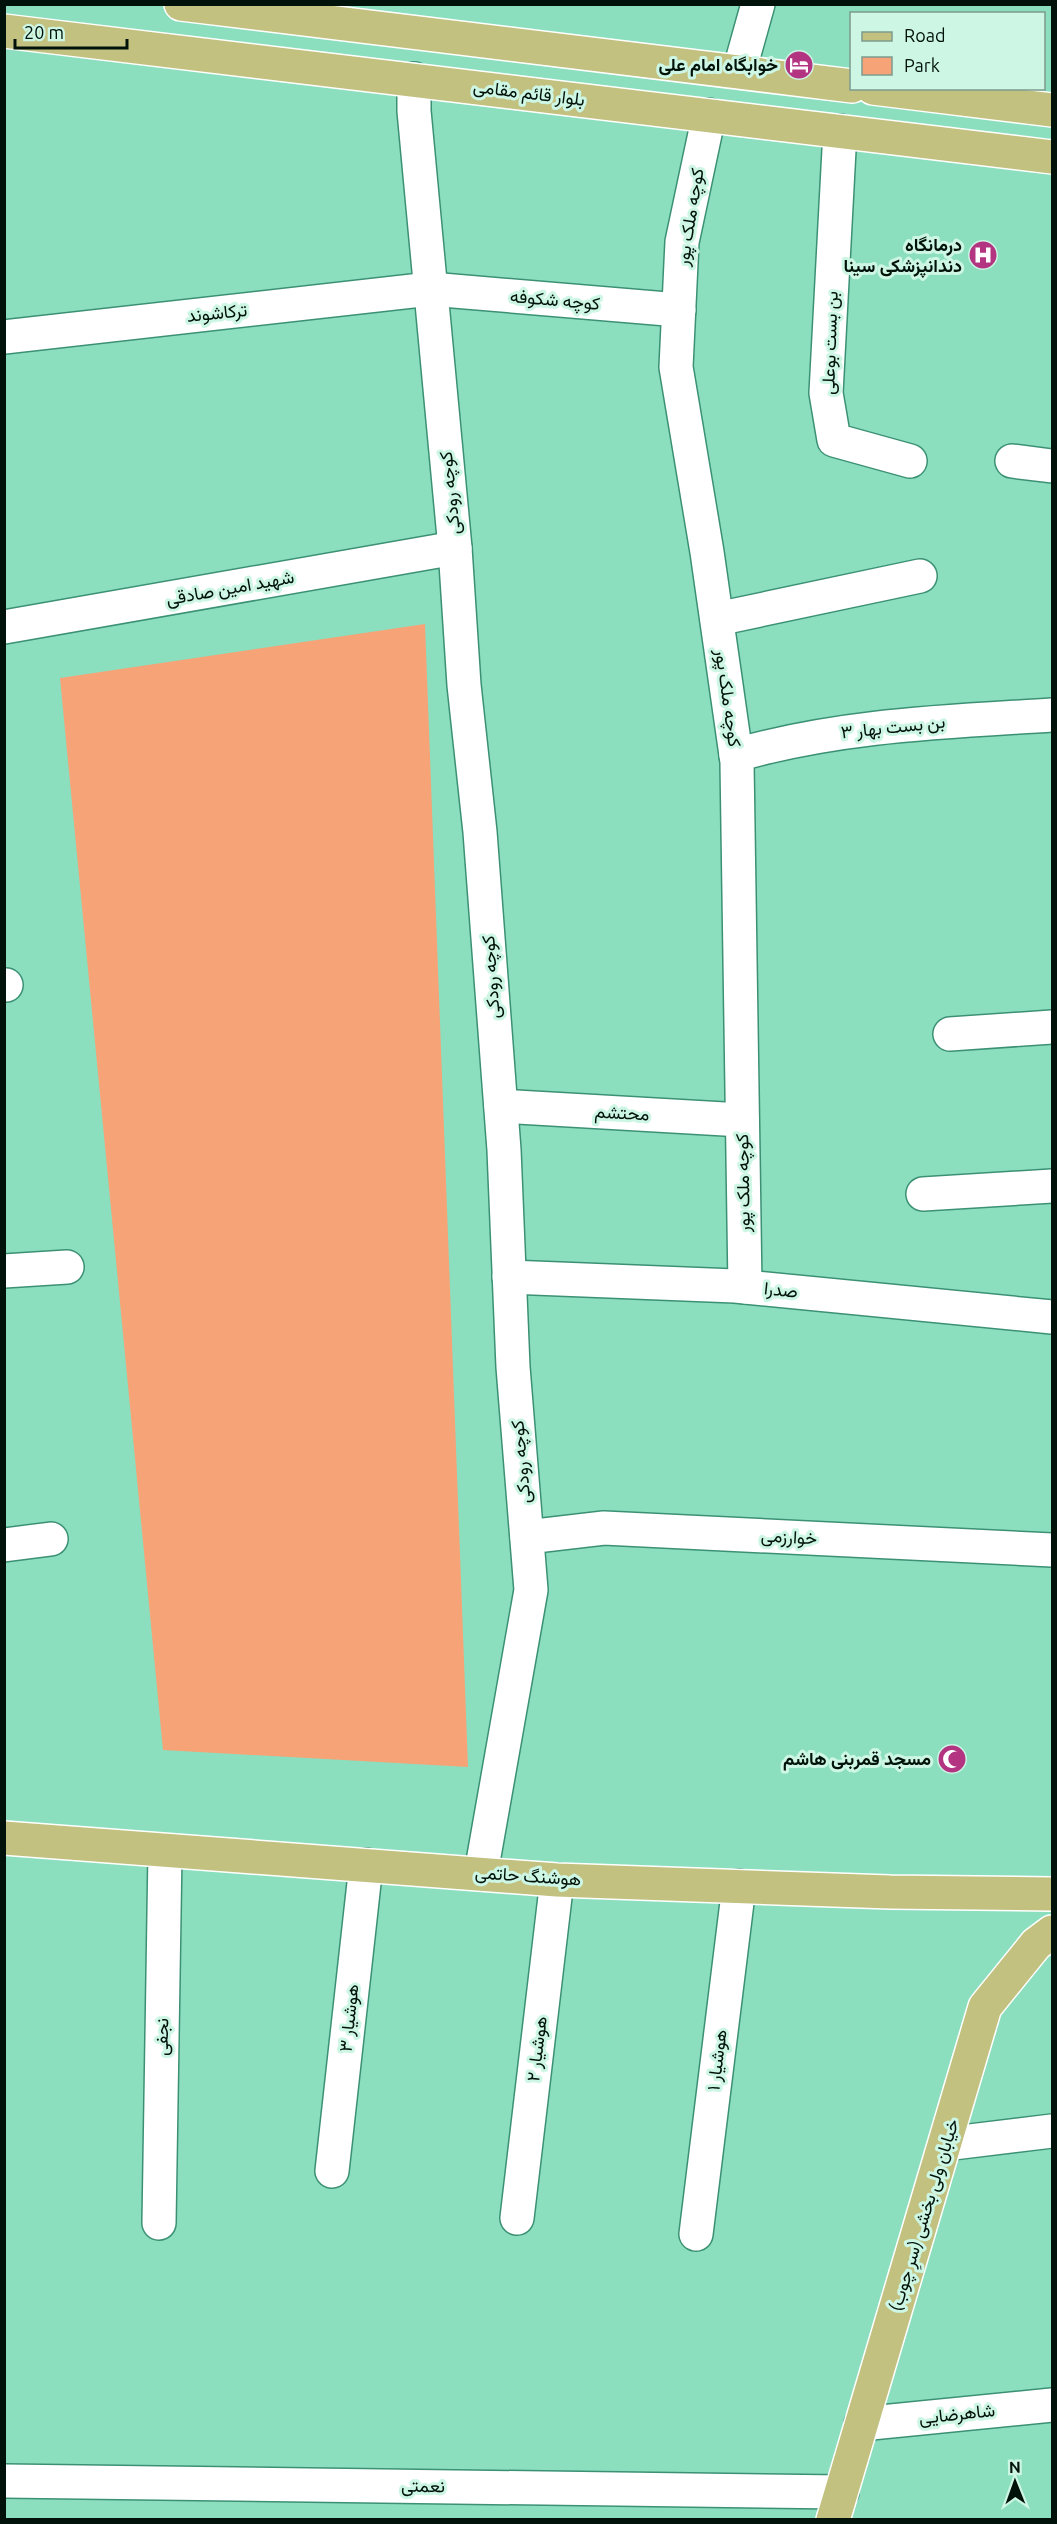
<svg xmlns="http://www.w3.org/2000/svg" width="1057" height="2524" viewBox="0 0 1057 2524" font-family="Ubuntu,Vazirmatn,sans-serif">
<rect width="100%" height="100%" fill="#8bdfbf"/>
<polygon fill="#f6a378" points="425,624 468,1767 163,1750 60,678"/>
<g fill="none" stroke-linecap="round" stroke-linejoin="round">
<g stroke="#3c9175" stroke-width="36">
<g id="minor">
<polyline points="739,72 758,4"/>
<polyline points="414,79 414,111 455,548 464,685 480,832 504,1150 513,1367 531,1590 481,1873"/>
<polyline points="709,115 682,242 676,367 707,552 737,762 745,1287"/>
<polyline points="840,131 826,393 834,440 910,461"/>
<polyline points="4,337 430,289 679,310"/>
<polyline points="1012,461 1052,466"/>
<polyline points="717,619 920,576"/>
<polyline points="4,627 455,548"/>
<path d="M 736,755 C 842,725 943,722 1052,715"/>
<polyline points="4,985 6,985"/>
<polyline points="950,1034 1052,1027"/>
<polyline points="501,1106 742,1120"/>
<polyline points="923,1194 1052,1186"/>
<polyline points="4,1271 67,1267"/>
<polyline points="509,1277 735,1286 1052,1317"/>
<polyline points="527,1537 604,1528 1052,1550"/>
<polyline points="4,1545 51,1539"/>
<polyline points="945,2144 1052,2131"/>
<polyline points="332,2171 366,1865"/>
<polyline points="517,2218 557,1880"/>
<polyline points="159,2223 165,1852"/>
<polyline points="696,2234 739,1886"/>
<polyline points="861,2424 1052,2405"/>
<polyline points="4,2481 842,2492"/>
</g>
</g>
<g stroke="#fff" stroke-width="36">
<g id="major">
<polyline points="181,4 852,86"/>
<polyline points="4,31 1052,157"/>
<polyline points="873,88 1052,110"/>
<polyline points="4,1838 557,1880 890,1892 1052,1894"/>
<polyline points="833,2520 985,2007 1036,1944 1052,1932"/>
</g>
</g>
<use href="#minor" stroke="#fff" stroke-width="33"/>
<use href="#major" stroke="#c2c180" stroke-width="33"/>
</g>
<defs>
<g id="hotel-disc" transform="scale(1.5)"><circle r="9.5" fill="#b33480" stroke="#cef6e5"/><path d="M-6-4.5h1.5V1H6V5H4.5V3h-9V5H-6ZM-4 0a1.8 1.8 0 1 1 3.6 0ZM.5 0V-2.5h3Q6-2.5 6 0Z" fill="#fff"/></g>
<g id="hospital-disc" transform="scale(1.5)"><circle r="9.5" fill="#b33480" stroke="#cef6e5"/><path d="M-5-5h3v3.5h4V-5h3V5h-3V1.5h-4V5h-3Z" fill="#fff"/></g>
<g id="mosque-disc" transform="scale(1.5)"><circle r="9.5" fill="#b33480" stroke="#cef6e5"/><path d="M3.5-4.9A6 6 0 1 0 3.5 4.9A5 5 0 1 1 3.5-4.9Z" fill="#fff"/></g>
</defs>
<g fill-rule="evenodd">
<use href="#hotel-disc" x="799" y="65"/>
<use href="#hospital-disc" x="983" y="255"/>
<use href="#mosque-disc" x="952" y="1759"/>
</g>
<g text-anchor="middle" stroke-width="6" stroke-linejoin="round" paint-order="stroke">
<g font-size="18" font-weight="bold" fill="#00120a" stroke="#cef6e5" text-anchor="end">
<text x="778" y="71">خوابگاه امام علی</text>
<text x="962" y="251">درمانگاه<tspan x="962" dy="21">دندانپزشکی سینا</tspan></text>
<text x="931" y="1765">مسجد قمربنی هاشم</text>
</g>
<g font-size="18" fill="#00120a" stroke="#cef6e5">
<text transform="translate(529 93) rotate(7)" y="6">بلوار قائم مقامی</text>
<text transform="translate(690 217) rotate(-81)" y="6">کوچه ملک پور</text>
<text transform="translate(555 300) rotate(5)" y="6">کوچه شکوفه</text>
<text transform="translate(217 313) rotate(-6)" y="6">ترکاشوند</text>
<text transform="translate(830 343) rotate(-88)" y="6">بن بست بوعلی</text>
<text transform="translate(450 493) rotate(-96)" y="6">کوچه رودکی</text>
<text transform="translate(230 588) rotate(-10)" y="6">شهید امین صادقی</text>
<text transform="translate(728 698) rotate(82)" y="6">کوچه ملک پور</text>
<text transform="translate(893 727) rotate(-6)" y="6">بن بست بهار ۳</text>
<text transform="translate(491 977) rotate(-94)" y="6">کوچه رودکی</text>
<text transform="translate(622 1113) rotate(3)" y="6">محتشم</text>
<text transform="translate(743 1183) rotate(-91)" y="6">کوچه ملک پور</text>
<text transform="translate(781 1290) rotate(6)" y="6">صدرا</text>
<text transform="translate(521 1462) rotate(-95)" y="6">کوچه رودکی</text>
<text transform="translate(789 1537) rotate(3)" y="6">خوارزمی</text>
<text transform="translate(528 1876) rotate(4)" y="6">هوشنگ حاتمی</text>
<text transform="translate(349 2018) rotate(-84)" y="6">هوشیار ۳</text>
<text transform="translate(162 2037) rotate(-89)" y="6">نجفی</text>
<text transform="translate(537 2049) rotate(-83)" y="6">هوشیار ۲</text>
<text transform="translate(717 2060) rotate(-83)" y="6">هوشیار ۱</text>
<text transform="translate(924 2215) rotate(-73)" y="6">خیابان ولی بخشی (سرِ چوب)</text>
<text transform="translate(957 2414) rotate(-6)" y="6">شاهرضایی</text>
<text transform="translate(423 2486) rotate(1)" y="6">نعمتی</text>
</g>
</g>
<rect width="1057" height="2524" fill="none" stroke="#00120a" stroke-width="12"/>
<rect x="850" y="12" width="195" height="78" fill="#cef6e5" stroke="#7c9b8d" stroke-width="1.5"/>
<rect x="862" y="32" width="30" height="9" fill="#c2c180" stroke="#7c9b8d" stroke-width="1.5"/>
<text x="904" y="42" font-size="18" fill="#00120a">Road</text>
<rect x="862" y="57" width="30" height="18" fill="#f6a378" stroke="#7c9b8d" stroke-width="1.5"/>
<text x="904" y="72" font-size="18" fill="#00120a">Park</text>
<g transform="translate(1015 2482) rotate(359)" stroke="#cef6e5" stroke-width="4.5" paint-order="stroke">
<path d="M0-4.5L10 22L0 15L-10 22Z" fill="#00120a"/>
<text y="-9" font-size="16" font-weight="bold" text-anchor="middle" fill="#00120a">N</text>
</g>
<path d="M15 39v9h112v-9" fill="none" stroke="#00120a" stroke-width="3"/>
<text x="24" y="39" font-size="18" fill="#00120a" stroke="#cef6e5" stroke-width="4.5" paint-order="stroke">20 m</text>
</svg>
